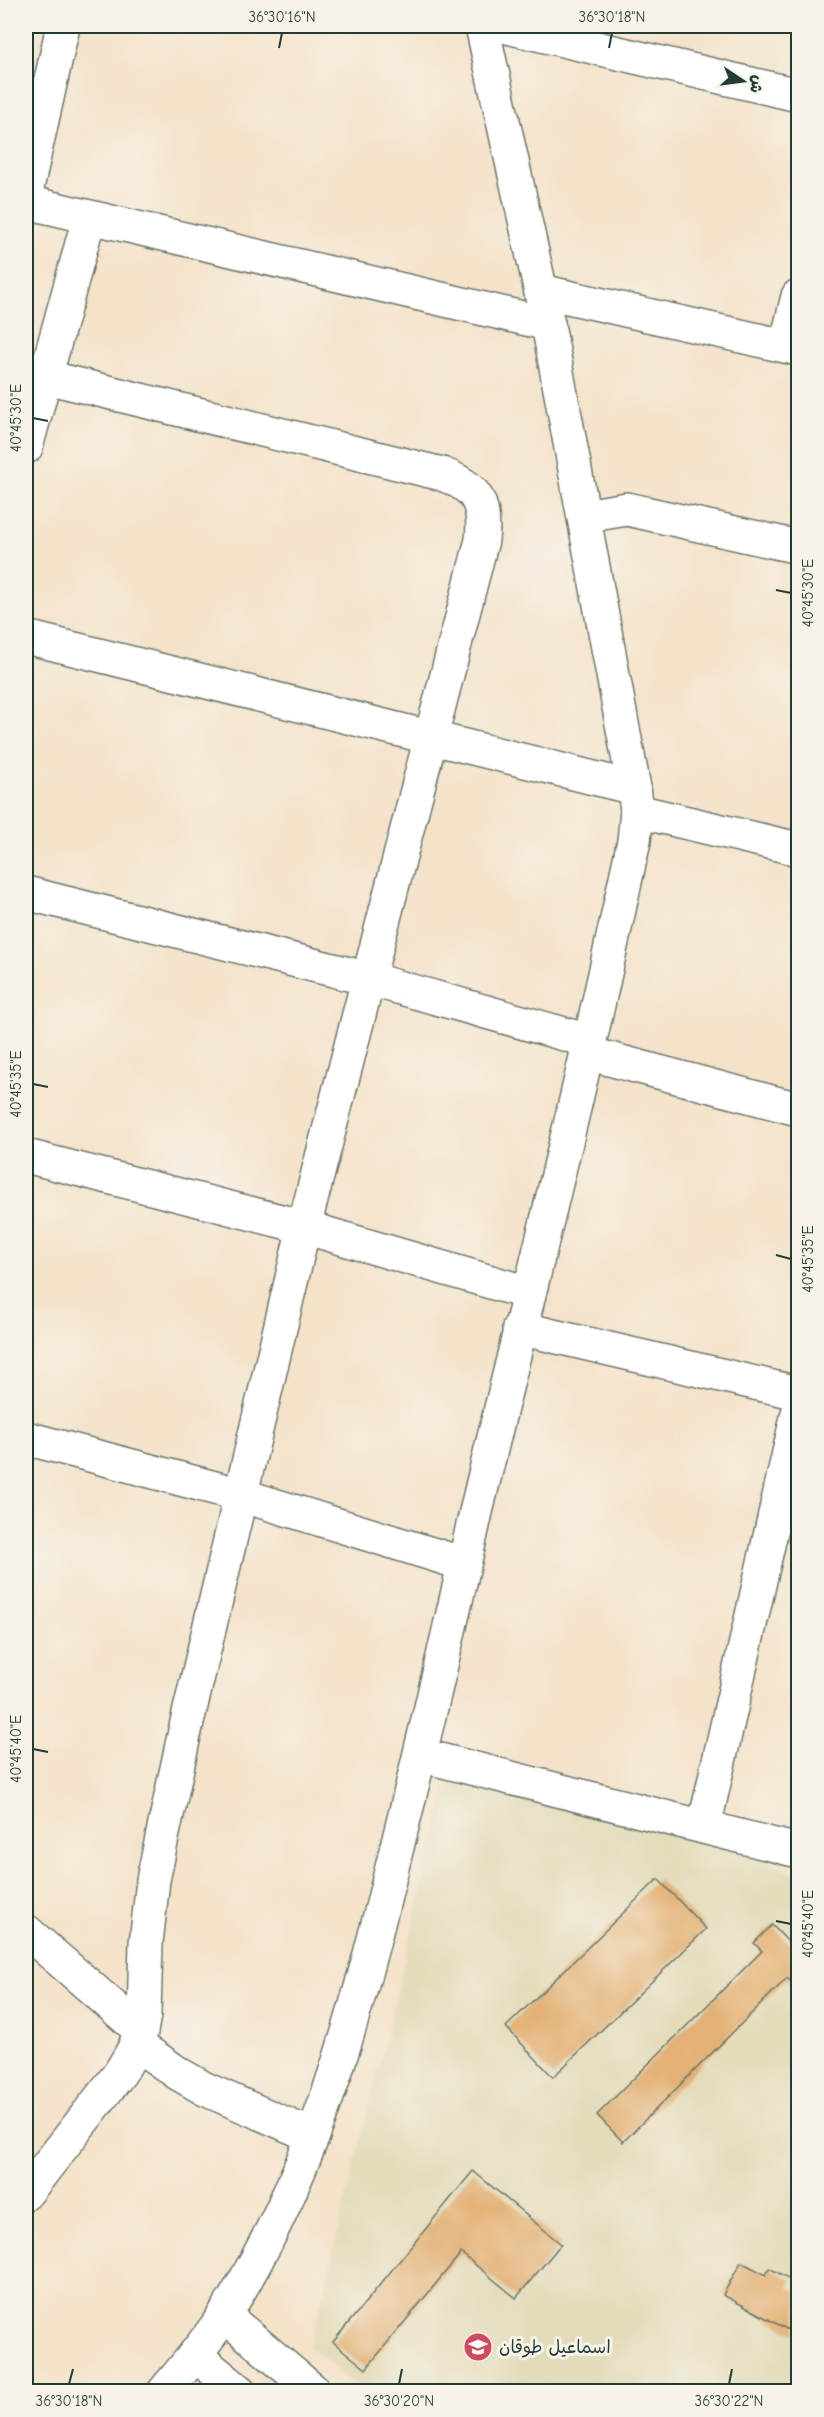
<svg xmlns="http://www.w3.org/2000/svg" width="824" height="2417" viewBox="0 0 824 2417" font-family="'Comic Neue','Playpen Sans Arabic',sans-serif">
<rect width="100%" height="100%" fill="#f7f3e8"/>
<filter id="ink" filterUnits="userSpaceOnUse"><feTurbulence type="fractalNoise" baseFrequency=".0167" numOctaves="2"/><feDisplacementMap in="SourceGraphic" scale="12" xChannelSelector="R" yChannelSelector="G"/><feConvolveMatrix kernelMatrix="1 2 1 2 8 2 1 2 1" color-interpolation-filters="sRGB"/></filter>
<filter id="wash" filterUnits="userSpaceOnUse"><feTurbulence type="fractalNoise" baseFrequency=".008" numOctaves="4" result="noise"/><feDisplacementMap in="SourceGraphic" scale="24" xChannelSelector="R" yChannelSelector="G"/><feGaussianBlur stdDeviation="1.35" result="paint"/><feColorMatrix in="noise" values="0 0 0 0 0 0 0 0 0 0 0 0 0 0 0 0 0 1.4 0 .05"/><feComposite in="paint" operator="in"/></filter>
<g filter="url(#wash)">
<rect width="100%" height="100%" fill="#f4e2c9"/>
<polygon fill="#e3dbba" points="448,1783 736,1841 798,1877 798,2391 363,2391 310,2347"/>
<g id="blocks">
<g fill="#e3b174">
<polygon points="658,1879 706,1929 553,2077 506,2027"/>
<polygon points="772,1925 798,1952 798,1977 793,1983 787,1978 623,2142 597,2115 762,1951 754,1943"/>
<polygon points="473,2171 561,2244 516,2298 461,2253 366,2369 333,2342"/>
<polygon points="741,2262 766,2275 769,2268 792,2280 789,2287 798,2292 798,2324 794,2333 723,2295"/>
</g>
</g>
</g>
<g filter="url(#ink)">
<use href="#blocks" fill-opacity="0" stroke="#6a7768" stroke-width="1.5"/>
<g fill="none" stroke-linecap="round" stroke-linejoin="round">
<g stroke="#6a7768" stroke-width="36">
<g id="minor">
<polyline points="503,26 798,95"/>
<polyline points="26,192 63,26"/>
<polyline points="26,202 548,324"/>
<polyline points="541,291 798,349"/>
<polyline points="786,346 798,296"/>
<path d="M 26,372 L 442,474 C 477,487 486,503 482,540 L 304,1227 L 185,1731 L 153,1880 L 146,1943 L 144,2015 L 141,2031 L 133,2051 L 120,2073 L 26,2193"/>
<polyline points="26,447 89,218"/>
<polyline points="584,516 627,509 798,547"/>
<polyline points="26,637 634,788"/>
<polyline points="637,811 798,849"/>
<polyline points="26,893 369,979 589,1041"/>
<polyline points="587,1053 798,1109"/>
<polyline points="26,1156 304,1227 528,1293"/>
<polyline points="519,1328 798,1393"/>
<polyline points="26,1438 241,1495 464,1564"/>
<polyline points="420,1755 798,1851"/>
<polyline points="704,1827 798,1413"/>
<polyline points="26,1931 141,2031"/>
<polyline points="136,2044 179,2074 205,2089 313,2136"/>
<polyline points="224,2315 315,2392"/>
<polyline points="195,2355 240,2392"/>
<path d="M 164,2392 C 186,2366 207,2341 225,2314 C 315,2173 358,2008 397,1847 C 425,1735 451,1624 476,1512 C 512,1360 551,1209 586,1057 C 603,986 618,913 634,841 L 637,811 L 634,788 L 548,324 L 482,26"/>
</g>
</g>
<use href="#minor" stroke="#fff" stroke-width="33"/>
</g>
</g>
<path fill="none" stroke="#1f3d34" stroke-width="2" d="M 279,48 L 282,33M 609,48 L 612,33M 33,418 L 48,421M 776,590 L 791,593M 33,1084 L 48,1087M 776,1255 L 791,1259M 33,1749 L 48,1752M 776,1921 L 791,1924M 69,2384 L 73,2369M 399,2384 L 402,2369M 729,2384 L 732,2369"/>
<defs>
<g id="school-disc" transform="scale(1.5)"><circle r="9.5" fill="#d1495b" stroke="#f7f3e8"/><path d="M0-5L7-2L0 1L-7-2ZM-4 1L0 2.5L4 1V4Q0 6-4 4Z" fill="#fff"/></g>
</defs>
<g fill-rule="evenodd">
<use href="#school-disc" x="478" y="2347"/>
</g>
<g text-anchor="middle" stroke-width="6" stroke-linejoin="round" paint-order="stroke">
<g font-size="18" fill="#1f3d34" stroke="#f7f3e8" text-anchor="start">
<text x="499" y="2353">اسماعيل طوقان</text>
</g>
</g>
<rect width="824" height="2417" fill="none" stroke="#f7f3e8" stroke-width="66"/>
<g transform="translate(743 81) rotate(103)" stroke="#f7f3e8" stroke-width="4.5" paint-order="stroke">
<path d="M0-4.5L10 22L0 15L-10 22Z" fill="#1f3d34"/>
<text y="-9" font-size="16" font-weight="bold" text-anchor="middle" fill="#1f3d34">ش</text>
</g>
<rect x="33" y="33" width="758" height="2351" fill="none" stroke="#1f3d34" stroke-width="2"/>
<g font-size="15" text-anchor="middle" fill="#1f3d34">
<text x="282" y="22">36°30'16"N</text>
<text x="612" y="22">36°30'18"N</text>
<text transform="translate(16 418) rotate(-90)" y="5">40°45'30"E</text>
<text transform="translate(808 593) rotate(-90)" y="5">40°45'30"E</text>
<text transform="translate(16 1084) rotate(-90)" y="5">40°45'35"E</text>
<text transform="translate(808 1259) rotate(-90)" y="5">40°45'35"E</text>
<text transform="translate(16 1749) rotate(-90)" y="5">40°45'40"E</text>
<text transform="translate(808 1924) rotate(-90)" y="5">40°45'40"E</text>
<text x="69" y="2406">36°30'18"N</text>
<text x="399" y="2406">36°30'20"N</text>
<text x="729" y="2406">36°30'22"N</text>
</g>
</svg>
